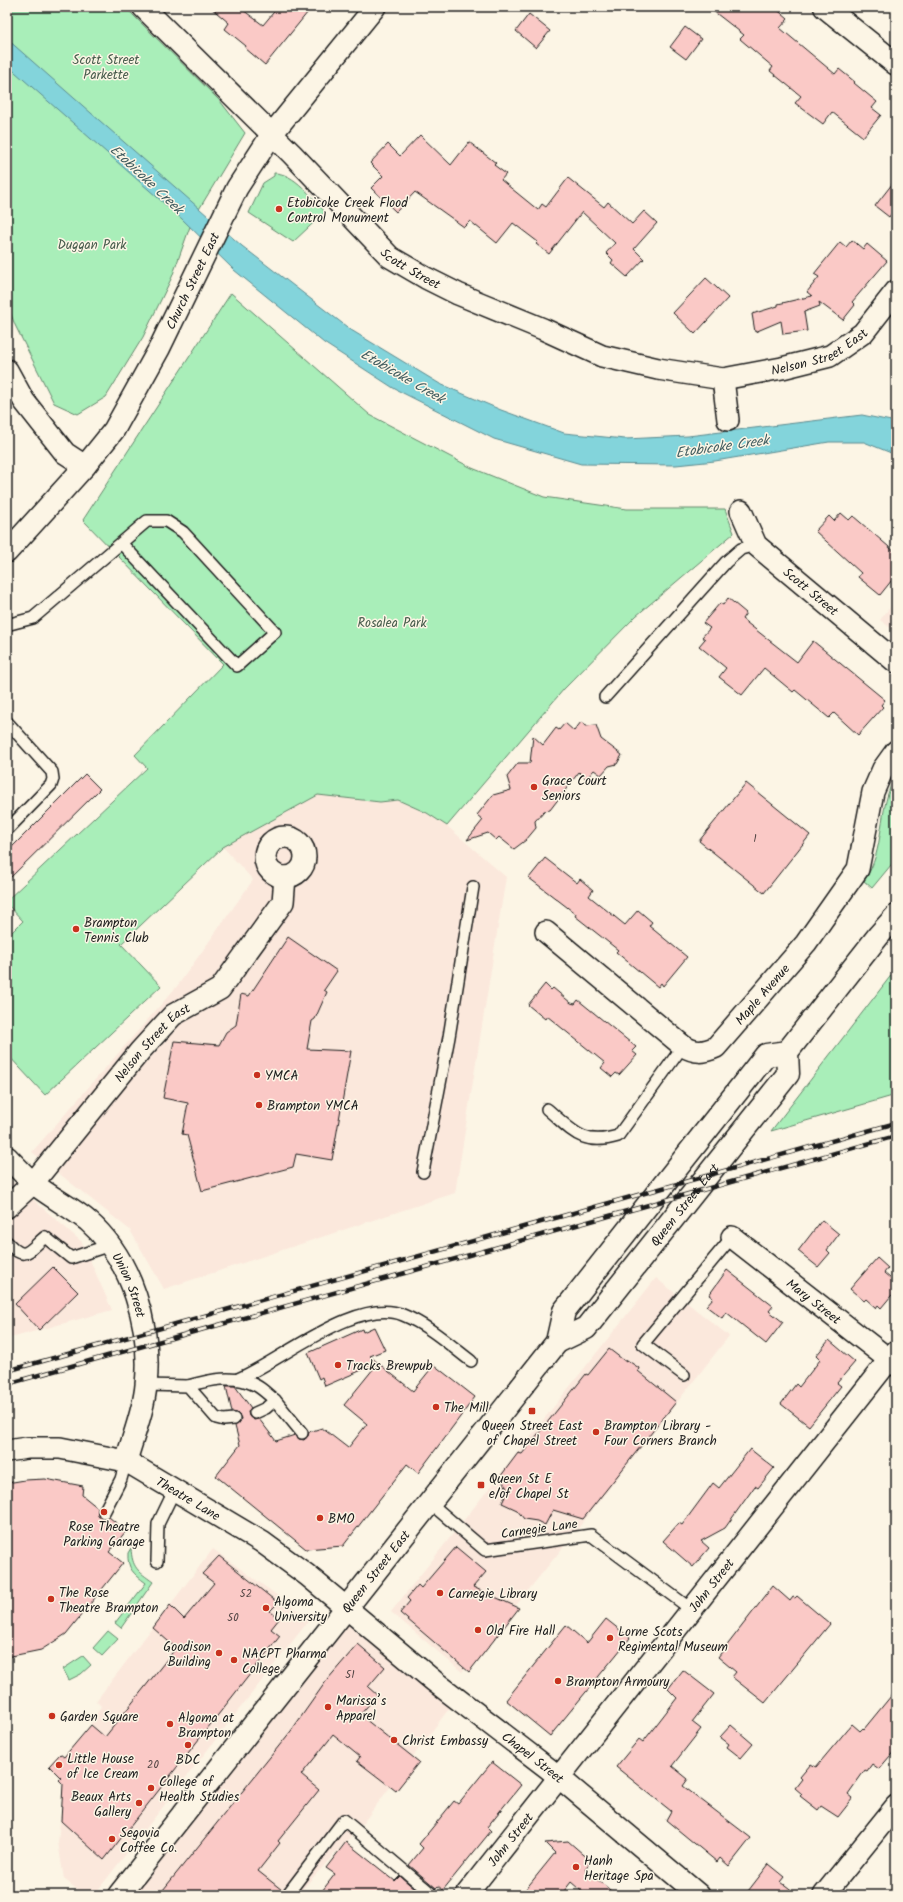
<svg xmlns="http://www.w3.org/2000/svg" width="903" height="1902" viewBox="0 0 903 1902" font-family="Kalam,sans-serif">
<rect width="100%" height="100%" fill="#fcf5e5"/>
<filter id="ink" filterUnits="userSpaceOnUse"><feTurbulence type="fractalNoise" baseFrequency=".025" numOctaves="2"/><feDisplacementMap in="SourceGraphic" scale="8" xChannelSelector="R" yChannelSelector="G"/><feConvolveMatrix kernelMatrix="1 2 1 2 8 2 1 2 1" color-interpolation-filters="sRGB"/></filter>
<g filter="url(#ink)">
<g fill="#fbe8dc">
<polygon points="896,600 896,632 880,620"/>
<polygon points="318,795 380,802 398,800 427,813 447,826 506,877 455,1193 164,1289 130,1230 32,1152 178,985 253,880 223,847"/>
<polygon points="7,1177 82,1242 112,1310 7,1339"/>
<polygon points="656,1278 729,1336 565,1545 462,1672 391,1612"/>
<polygon points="213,1549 310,1619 94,1895 84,1895 64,1879 58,1842 63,1792 68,1788 59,1780 61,1778 49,1767 60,1754 70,1763 101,1706 96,1701"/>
<polygon points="346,1608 457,1698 363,1823 297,1895 119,1895"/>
</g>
<g fill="#a9eeb9" stroke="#62856a">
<polygon points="7,7 125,7 220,101 245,133 192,221 172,277 143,337 106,397 78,414 54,403 15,325 7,304"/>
<path d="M 274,173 C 295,173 312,198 325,212 L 293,242 L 249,213 L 263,183 L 274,176 Z"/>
<polygon points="231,293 370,415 472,468 544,497 627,509 725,509 734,533 636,616 564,689 447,826 427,813 398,800 380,802 318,795 223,847 121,944 161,986 45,1095 7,1054 7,937 23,921 7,904 7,900 147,768 135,755 223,664 83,520"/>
<path d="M 896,775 L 896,859 L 872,888 L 864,881 C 886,850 877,807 896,775 Z"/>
<polygon points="896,969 896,1095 771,1131"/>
<path d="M 131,1548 C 132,1568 138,1571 153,1582 L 121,1628 L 115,1623 L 146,1583 C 134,1574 127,1569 128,1553 Z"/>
<polygon points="108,1631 118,1639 102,1656 93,1648"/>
<polygon points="83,1656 91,1665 81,1674 69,1680 63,1669"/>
</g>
<polygon fill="#83d4db" stroke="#5a8a8f" points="7,39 242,246 351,330 440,384 501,410 564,433 625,439 688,436 862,415 896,422 896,455 864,442 829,442 715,461 676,465 581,464 494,439 395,389 324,343 234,270 182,219 7,65"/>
<g fill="#fac9c6" stroke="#1c1c1c">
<polygon points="210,7 239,7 263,25 278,7 312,7 265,65 245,48 246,46 225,29 229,23"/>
<polygon points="708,7 774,7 788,19 780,28 835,74 839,69 855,82 854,83 877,102 872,108 881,115 863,137 832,112 823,124 795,103 801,96 770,71 773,67 740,39 744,35"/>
<polygon points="529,14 550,31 536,48 516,31"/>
<polygon points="685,27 701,39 686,59 670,47"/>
<polygon points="420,135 451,165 469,142 496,163 494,165 506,174 501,180 538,210 542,204 546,207 568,178 604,207 608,202 632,224 644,211 657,223 634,249 644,259 627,277 611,263 613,260 606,253 615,243 582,212 549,254 536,244 538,242 513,223 497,243 470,221 464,227 415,192 396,212 371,188 383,176 370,163 388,144 400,156"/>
<polygon points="896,179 896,207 889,217 875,206"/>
<polygon points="852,240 863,249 867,244 887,261 852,302 855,305 843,320 819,302 820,306 804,312 807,331 783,334 781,321 755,332 752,314 778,306 778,304 812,296 807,292 819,277 814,274 840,242 846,247"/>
<polygon points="706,278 728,298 695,334 673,313"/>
<polygon points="841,513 849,520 853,516 896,553 896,575 880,595 858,577 861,573 815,531 829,516 834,521"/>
<polygon points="728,598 746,613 742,619 797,662 813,641 885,700 881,705 883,707 858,735 834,713 829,718 795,690 793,692 764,668 742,695 719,677 726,668 699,646 705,639 702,637 710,628 703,623 720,603 723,605"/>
<polygon points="581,722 586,726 596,725 601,739 622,755 617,764 609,766 601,775 594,770 586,779 579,772 550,810 544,811 535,821 536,828 526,840 514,849 499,837 496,840 488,833 467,840 483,820 477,815 493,795 511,790 507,777 518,763 530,763 533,736 543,745 556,728 559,730 565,723 574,731"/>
<polygon points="85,774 100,789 7,881 7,852"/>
<polygon points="746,783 810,835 764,893 699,841"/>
<polygon points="545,858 577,883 580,879 593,890 589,896 625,925 638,910 652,922 649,926 687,957 663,986 661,983 658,987 616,952 618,950 575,916 576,914 529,878"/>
<polygon points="288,937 337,971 324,990 327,992 315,1019 312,1021 307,1049 351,1051 332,1160 296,1154 293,1167 202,1191 187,1135 182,1134 188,1103 163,1098 174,1041 219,1045 226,1032 236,1025 241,994 249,996"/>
<polygon points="545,984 551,990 553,988 571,1003 575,1004 578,1000 636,1047 632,1051 637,1055 619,1075 616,1073 612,1077 601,1068 605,1063 547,1016 545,1019 528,1005"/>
<polygon points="822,1220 839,1234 827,1250 830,1253 818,1267 798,1251"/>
<polygon points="877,1258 888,1268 884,1273 896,1283 896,1290 881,1308 878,1305 876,1308 866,1299 864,1301 850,1289"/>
<polygon points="53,1267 78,1292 39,1330 15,1304"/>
<polygon points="727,1270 773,1306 769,1311 783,1322 766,1344 726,1312 722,1318 706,1306 713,1298 709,1295"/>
<polygon points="374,1327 385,1350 370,1356 378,1363 325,1386 322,1377 319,1379 308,1353 362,1329 363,1332"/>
<polygon points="829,1340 855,1362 837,1383 841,1386 809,1426 781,1404 796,1384 799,1387 820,1360 816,1356"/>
<polygon points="609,1349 626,1362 627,1360 639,1368 638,1371 676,1402 583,1519 553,1510 545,1525 537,1521 524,1519 517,1510 502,1503 508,1490 500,1477 518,1453 522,1454 586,1374 588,1375"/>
<polygon points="378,1363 413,1391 434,1365 475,1397 418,1473 407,1464 343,1546 306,1549 216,1476 240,1445 235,1426 240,1422 241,1418 237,1413 232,1412 226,1386 235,1386 251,1408 248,1412 249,1416 254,1420 259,1419 276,1441 295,1435 299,1439 304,1440 308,1436 309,1432 322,1428 348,1448 367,1424 344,1405"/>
<polygon points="750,1449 774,1468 758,1488 755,1486 725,1528 701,1541 709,1548 693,1567 663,1541 679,1523 682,1525 713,1483 719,1488"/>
<polygon points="45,1479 83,1486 82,1495 98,1508 98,1516 104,1519 109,1517 126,1531 109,1552 123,1563 66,1634 41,1650 7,1657 7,1483 25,1480"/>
<polygon points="456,1547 486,1572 473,1587 519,1608 469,1672 400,1613 410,1601 407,1598 418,1585 421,1588"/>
<polygon points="219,1556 278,1603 270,1611 279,1619 271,1629 280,1636 104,1860 61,1821 63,1784 59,1780 61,1778 49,1766 60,1754 64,1757 91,1725 105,1737 176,1648 153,1628 170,1605 184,1619 214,1583 202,1574"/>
<polygon points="773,1586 790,1601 793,1597 795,1598 797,1596 830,1624 765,1703 732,1677 736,1672 718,1657"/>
<polygon points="606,1619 630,1638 550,1736 506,1700 566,1625 587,1643"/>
<polygon points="358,1644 385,1667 368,1687 377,1695 360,1715 419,1762 396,1791 357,1761 360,1757 333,1735 301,1775 319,1790 278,1841 280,1843 258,1871 282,1890 280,1895 159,1895 291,1731 327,1680"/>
<polygon points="683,1670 714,1694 692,1722 701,1729 672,1766 688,1779 683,1786 751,1838 729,1866 720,1858 717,1862 666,1820 671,1811 616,1767 639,1739 643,1742 677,1698 668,1689"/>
<polygon points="896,1690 896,1749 879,1769 872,1764 867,1771 865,1770 848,1794 853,1798 838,1817 821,1806 818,1810 800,1796 802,1794 795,1788 802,1779 800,1777 811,1764 816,1767 852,1724 860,1731 863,1728 864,1729"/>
<polygon points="731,1725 753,1744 741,1758 727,1747 729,1744 720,1737"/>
<polygon points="492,1762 521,1785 487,1827 491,1831 443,1890 438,1886 436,1888 409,1865 423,1848 419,1844 454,1801 458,1804"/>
<polygon points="568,1841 591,1861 585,1869 616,1895 586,1895 571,1882 561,1895 521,1895 555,1853 545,1843"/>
<polygon points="346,1842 395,1881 400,1876 416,1890 413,1895 319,1895 335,1874 326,1868"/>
<polygon points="769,1864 785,1877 781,1882 798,1895 745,1895"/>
</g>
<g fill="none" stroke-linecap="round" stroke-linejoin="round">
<g stroke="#1c1c1c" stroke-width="14">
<g id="service">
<polyline points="7,622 10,624 33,618 147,521 166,521 183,532 275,632 237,666 121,543"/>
<polyline points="605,697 726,562 741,549 756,545"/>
<polyline points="7,722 52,772 53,779 51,785 7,830"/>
<path d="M 547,1109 C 572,1130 582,1147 618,1136 L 683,1046"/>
<polyline points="423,1172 449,1037 473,887"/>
<path d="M 7,1242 C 25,1262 27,1252 45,1237 L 71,1258 L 110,1245"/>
<polyline points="684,1375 643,1344 732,1237"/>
<path d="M 238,1379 C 281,1361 357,1296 403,1315 C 428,1325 450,1345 471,1361"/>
<polyline points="146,1385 188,1386 216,1418 224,1420 234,1419"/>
<path d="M 188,1386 C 209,1380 234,1374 255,1385 C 262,1388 268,1395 275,1400 L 266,1408 L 255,1413"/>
<polyline points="275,1400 302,1433"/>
<polyline points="430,1503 485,1550 591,1535 692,1610"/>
<polyline points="104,1512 121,1479 126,1461"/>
<polyline points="157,1561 158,1524 175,1489"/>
<polyline points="287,1895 344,1820 433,1895"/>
</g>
</g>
<g stroke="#1c1c1c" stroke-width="24">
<g id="minor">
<path id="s1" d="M 143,7 L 292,154 L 390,257 L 426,278 L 458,294 L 543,329 L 602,356 L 658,369 L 723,379 L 782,368 L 830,356 L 863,333 L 896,291"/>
<polyline points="7,370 24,401 65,453 85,466"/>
<polyline points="723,379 728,420"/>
<path id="s2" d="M 741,511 L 756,545 L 896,662"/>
<path id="s3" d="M 7,552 L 85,466 L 114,430 L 159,349 L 237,188 L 272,134 L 375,7"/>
<circle cx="285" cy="857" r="20"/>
<path id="s4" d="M 546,932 L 683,1046 C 695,1053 703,1053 716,1047 L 806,943 L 858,869 L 873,792 L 883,769 L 896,751"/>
<path id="s5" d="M 7,1157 C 15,1165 24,1175 33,1183 C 50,1197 71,1207 88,1221 C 132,1259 152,1328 146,1385 C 144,1410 133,1436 126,1461"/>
<path id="s6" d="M 7,1207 L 33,1183 L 140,1051 L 173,1015 L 220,989 L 283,902 L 285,877"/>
<path id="s7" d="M 732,1237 L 896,1365"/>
<path id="s8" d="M 7,1451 L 27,1448 L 60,1448 L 126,1461 L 262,1542 L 307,1575 L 434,1681 L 549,1769 L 699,1895"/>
<path id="s9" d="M 466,1895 L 896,1351"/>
<polyline points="824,1895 896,1806"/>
</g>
</g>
<g stroke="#1c1c1c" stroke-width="25">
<polyline id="tertiary" points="825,7 896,64"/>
</g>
<g stroke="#1c1c1c" stroke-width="25">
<g id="secondary">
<path id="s10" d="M 557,1342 L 586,1328 L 788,1074 L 787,1052 L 879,935 L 896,916"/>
<path id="s11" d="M 119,1895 L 557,1342 L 564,1311 L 766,1055 L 787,1052"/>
</g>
</g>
<use href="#service" stroke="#fcf5e5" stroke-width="11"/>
<use href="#minor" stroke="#fcf5e5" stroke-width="21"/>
<use href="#tertiary" stroke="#fcf5e5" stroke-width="22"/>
<use href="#secondary" stroke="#fcf5e5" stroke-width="22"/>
<g stroke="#1c1c1c" stroke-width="4.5">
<g id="rail">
<polyline points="7,1371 896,1123"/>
<polyline points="7,1384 896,1136"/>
</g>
</g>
<use href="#rail" stroke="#fcf5e5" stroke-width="3" stroke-dasharray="9" stroke-linecap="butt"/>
</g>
</g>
<g fill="#c8321e" stroke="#fcf5e5" stroke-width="1.5">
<circle cx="279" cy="209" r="4"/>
<circle cx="534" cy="787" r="4"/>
<circle cx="76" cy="929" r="4"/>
<circle cx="257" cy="1075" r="4"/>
<circle cx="259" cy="1105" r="4"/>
<circle cx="338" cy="1365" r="4"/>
<circle cx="436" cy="1407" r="4"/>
<rect x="528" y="1407" width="8" height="8" rx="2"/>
<circle cx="596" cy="1432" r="4"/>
<rect x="477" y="1481" width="8" height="8" rx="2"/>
<circle cx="104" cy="1512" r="4"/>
<circle cx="320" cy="1518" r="4"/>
<circle cx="440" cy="1593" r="4"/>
<circle cx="51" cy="1599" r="4"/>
<circle cx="266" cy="1608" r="4"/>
<circle cx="478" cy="1630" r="4"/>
<circle cx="610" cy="1638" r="4"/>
<circle cx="219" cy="1653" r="4"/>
<circle cx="234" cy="1660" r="4"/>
<circle cx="558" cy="1681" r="4"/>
<circle cx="328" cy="1707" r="4"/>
<circle cx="52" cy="1716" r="4"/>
<circle cx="170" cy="1724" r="4"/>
<circle cx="394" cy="1740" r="4"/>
<circle cx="188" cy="1745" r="4"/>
<circle cx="59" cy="1765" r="4"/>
<circle cx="151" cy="1788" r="4"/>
<circle cx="139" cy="1803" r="4"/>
<circle cx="112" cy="1839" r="4"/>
<circle cx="576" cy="1867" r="4"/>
</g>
<g text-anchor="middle" stroke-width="3" stroke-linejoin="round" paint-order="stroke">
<g font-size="11" fill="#544746">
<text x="755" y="842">1</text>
<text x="246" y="1597">52</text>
<text x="233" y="1621">50</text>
<text x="350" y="1678">51</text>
<text x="153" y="1768">20</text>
</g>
<g font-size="13" fill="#465b4b" stroke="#fcf5e5">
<text x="106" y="64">Scott Street<tspan x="106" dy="15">Parkette</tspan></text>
<text x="92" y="249">Duggan Park</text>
<text x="392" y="627">Rosalea Park</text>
</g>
<g font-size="13" fill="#1c1c1c" stroke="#fcf5e5" text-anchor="start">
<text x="287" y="207">Etobicoke Creek Flood<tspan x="287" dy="15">Control Monument</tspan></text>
<text x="542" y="785">Grace Court<tspan x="542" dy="15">Seniors</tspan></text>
<text x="84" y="927">Brampton<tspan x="84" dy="15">Tennis Club</tspan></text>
<text x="265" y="1080">YMCA</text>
<text x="267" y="1110">Brampton YMCA</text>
<text x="346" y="1370">Tracks Brewpub</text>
<text x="444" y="1412">The Mill</text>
<text x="532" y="1430" text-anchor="middle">Queen Street East<tspan x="532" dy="15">of Chapel Street</tspan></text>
<text x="604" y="1430">Brampton Library -<tspan x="604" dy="15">Four Corners Branch</tspan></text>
<text x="489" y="1483">Queen St E<tspan x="489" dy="15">e/of Chapel St</tspan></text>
<text x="328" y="1523">BMO</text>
<text x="104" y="1531" text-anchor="middle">Rose Theatre<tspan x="104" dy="15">Parking Garage</tspan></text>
<text x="59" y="1597">The Rose<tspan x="59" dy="15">Theatre Brampton</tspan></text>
<text x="448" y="1598">Carnegie Library</text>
<text x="274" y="1606">Algoma<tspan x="274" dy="15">University</tspan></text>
<text x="486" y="1635">Old Fire Hall</text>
<text x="618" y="1636">Lorne Scots<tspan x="618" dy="15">Regimental Museum</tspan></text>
<text x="211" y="1651" text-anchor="end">Goodison<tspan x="211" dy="15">Building</tspan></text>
<text x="242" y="1658">NACPT Pharma<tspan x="242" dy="15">College</tspan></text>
<text x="566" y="1686">Brampton Armoury</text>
<text x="336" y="1705">Marissa’s<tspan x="336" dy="15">Apparel</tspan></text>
<text x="60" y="1721">Garden Square</text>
<text x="178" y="1722">Algoma at<tspan x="178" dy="15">Brampton</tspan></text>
<text x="402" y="1745">Christ Embassy</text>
<text x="67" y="1763">Little House<tspan x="67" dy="15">of Ice Cream</tspan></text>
<text x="188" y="1764" text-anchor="middle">BDC</text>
<text x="159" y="1786">College of<tspan x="159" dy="15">Health Studies</tspan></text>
<text x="131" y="1801" text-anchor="end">Beaux Arts<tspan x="131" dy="15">Gallery</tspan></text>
<text x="120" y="1837">Segovia<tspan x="120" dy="15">Coffee Co.</tspan></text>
<text x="584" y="1865">Hanh<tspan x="584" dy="15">Heritage Spa</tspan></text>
</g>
<g font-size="13" fill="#1c1c1c" stroke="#fcf5e5">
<text dy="5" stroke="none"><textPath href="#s1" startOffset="375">Scott Street</textPath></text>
<text dy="5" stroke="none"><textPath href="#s3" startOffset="331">Church Street East</textPath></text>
<text dy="5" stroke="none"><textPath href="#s1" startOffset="810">Nelson Street East</textPath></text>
<text dy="5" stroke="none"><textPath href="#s2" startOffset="109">Scott Street</textPath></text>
<text dy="5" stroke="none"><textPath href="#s4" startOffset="283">Maple Avenue</textPath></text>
<text dy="5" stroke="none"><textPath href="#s6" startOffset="220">Nelson Street East</textPath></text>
<text dy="5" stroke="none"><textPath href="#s10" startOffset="190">Queen Street East</textPath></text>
<text dy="5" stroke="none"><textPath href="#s5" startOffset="181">Union Street</textPath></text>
<text dy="5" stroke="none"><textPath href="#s7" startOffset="104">Mary Street</textPath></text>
<text dy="5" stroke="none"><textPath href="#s8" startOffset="193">Theatre Lane</textPath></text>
<text transform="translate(539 1528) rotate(-8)" y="5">Carnegie Lane</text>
<text dy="5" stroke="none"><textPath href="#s11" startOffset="413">Queen Street East</textPath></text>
<text dy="5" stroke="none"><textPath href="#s9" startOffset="395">John Street</textPath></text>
<text dy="5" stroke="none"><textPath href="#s8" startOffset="625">Chapel Street</textPath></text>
<text dy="5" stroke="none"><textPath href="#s9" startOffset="71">John Street</textPath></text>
</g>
<g font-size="14" font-style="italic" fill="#405c5f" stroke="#fcf5e5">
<text transform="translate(147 179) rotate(43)" y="5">Etobicoke Creek</text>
<text transform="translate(403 376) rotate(30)" y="5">Etobicoke Creek</text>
<text transform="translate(722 446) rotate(-8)" y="5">Etobicoke Creek</text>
</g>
</g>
<rect width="903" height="1902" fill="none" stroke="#fcf5e5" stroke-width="24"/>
<rect x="12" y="12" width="879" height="1878" fill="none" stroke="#1c1c1c" stroke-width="1.5" filter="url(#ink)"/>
</svg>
